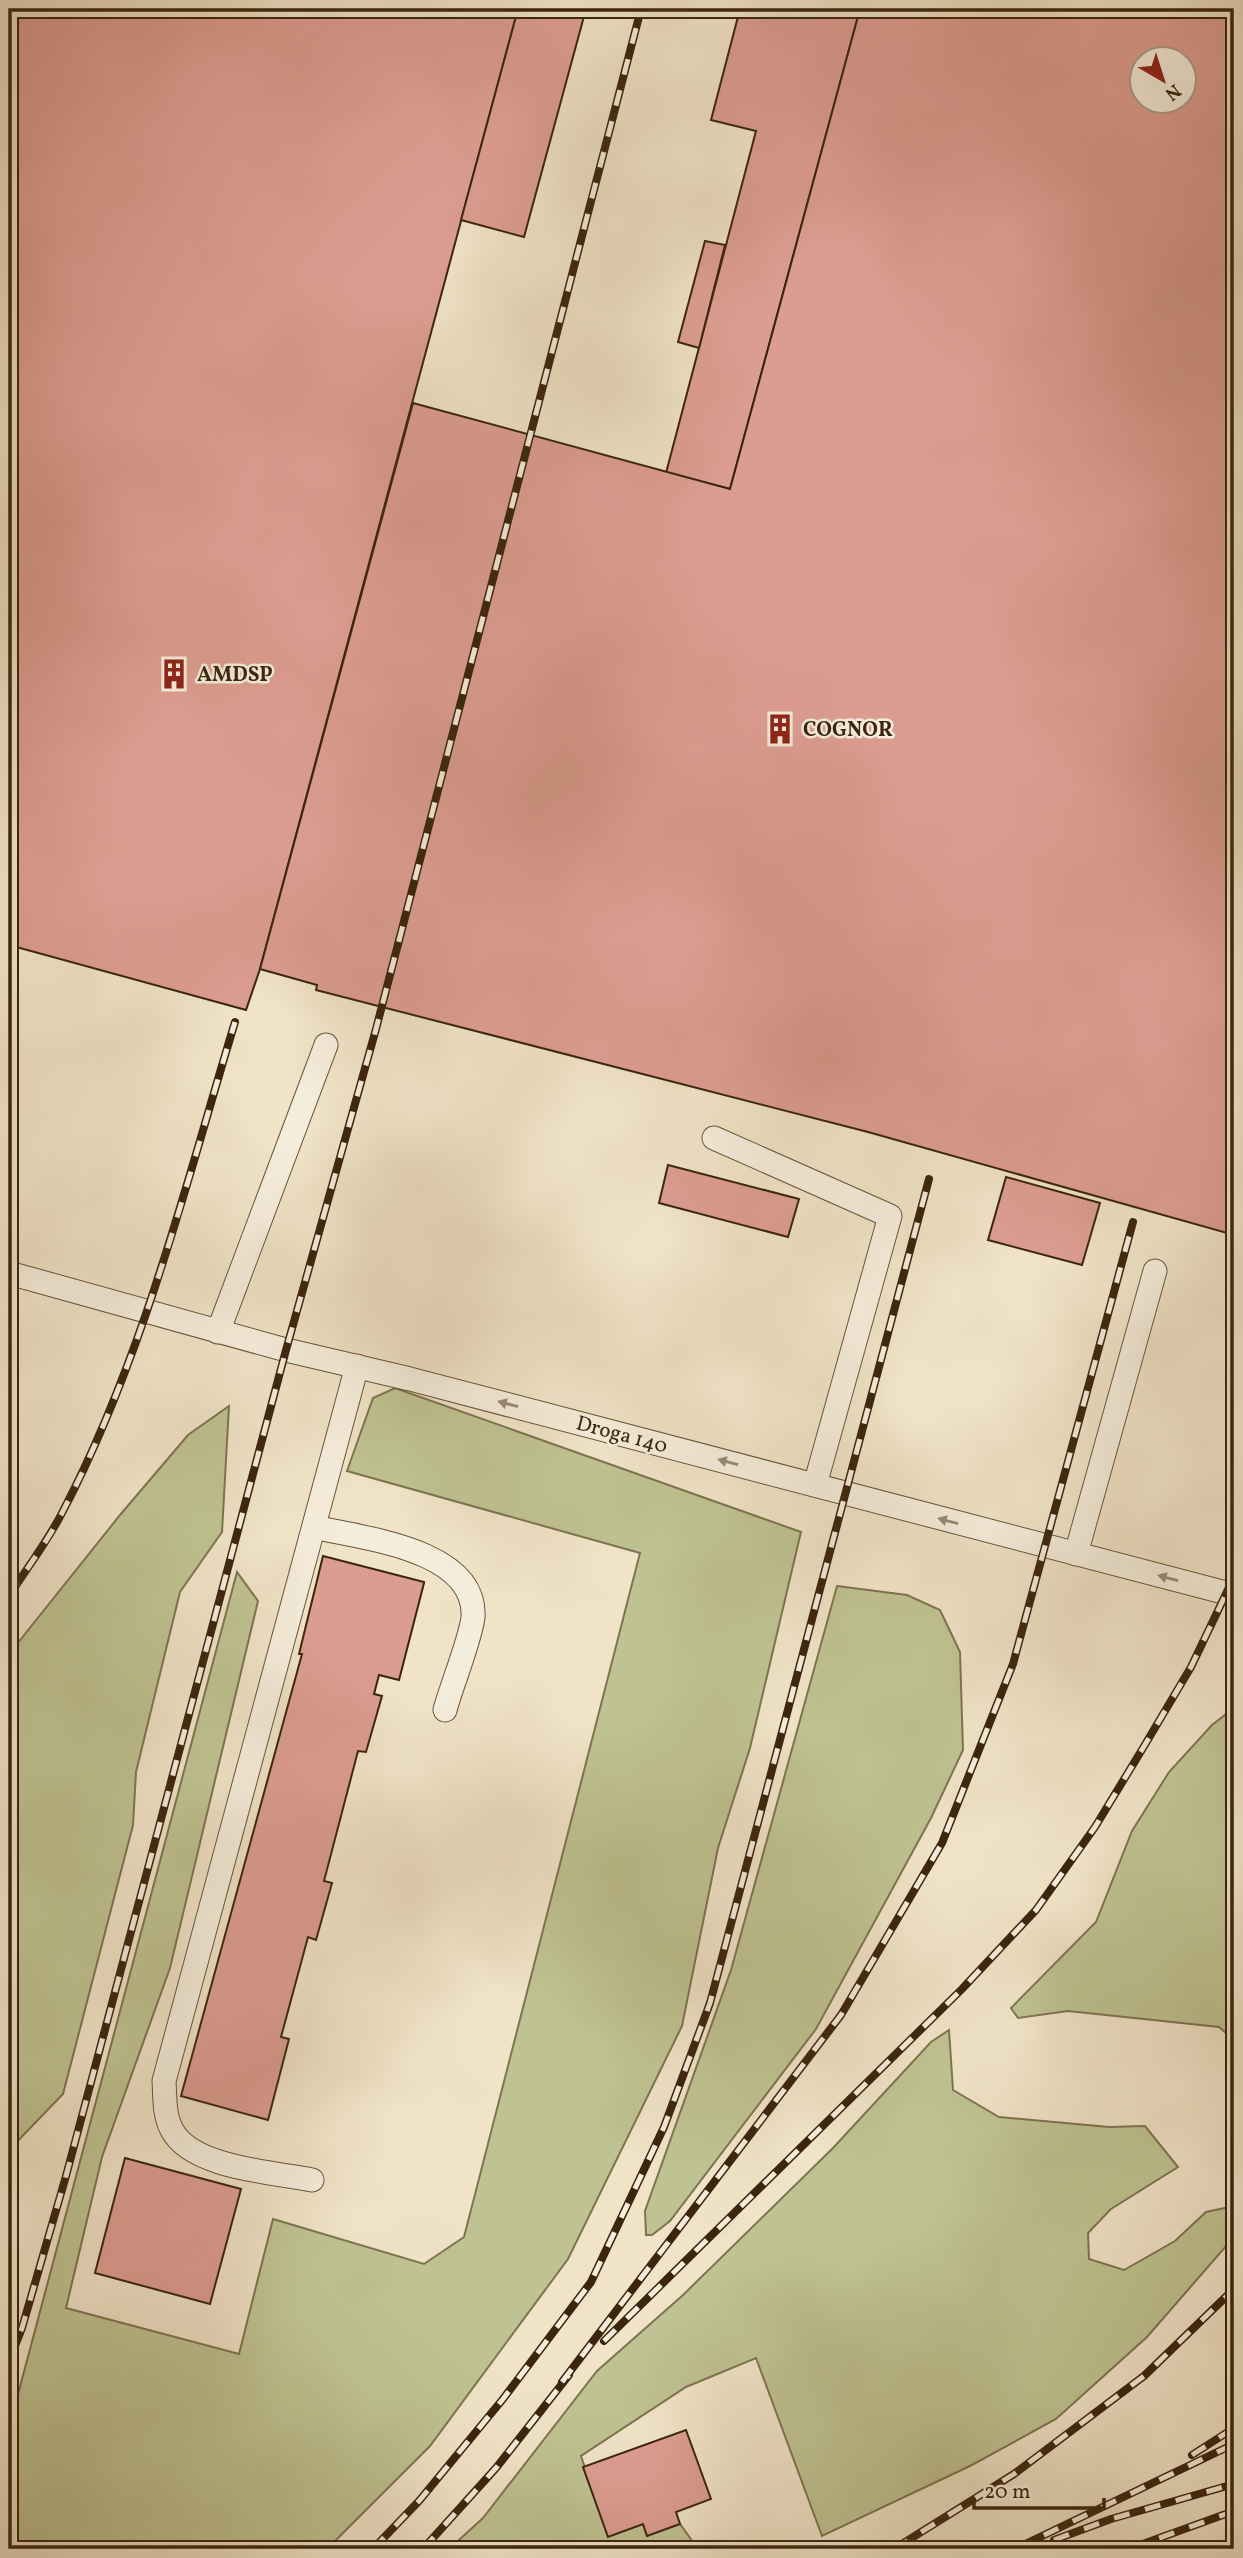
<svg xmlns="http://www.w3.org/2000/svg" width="1243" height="2558" viewBox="0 0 1243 2558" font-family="Vollkorn,serif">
<rect width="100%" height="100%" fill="#f0e3c7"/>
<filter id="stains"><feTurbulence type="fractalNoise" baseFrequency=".00286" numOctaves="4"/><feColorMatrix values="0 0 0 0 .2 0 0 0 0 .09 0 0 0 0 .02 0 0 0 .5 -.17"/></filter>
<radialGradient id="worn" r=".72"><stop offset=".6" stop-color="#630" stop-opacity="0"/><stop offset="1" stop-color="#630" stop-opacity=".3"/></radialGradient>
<g fill="#bfc292" stroke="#7d7450" stroke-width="2">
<polygon points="395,1388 801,1532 750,1748 718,1848 682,2026 568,2259 430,2446 327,2549 9,2549 9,2420 13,2413 237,1572 258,1601 170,1968 102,2157 66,2308 239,2354 273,2219 424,2264 464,2237 640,1553 347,1471 373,1398"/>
<polygon points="229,1406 222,1532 180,1592 136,1772 133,1825 63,2094 9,2150 9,1654 120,1515 188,1435"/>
<polygon points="837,1586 907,1595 940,1610 960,1652 963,1750 931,1818 816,2029 670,2221 652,2235 646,2235 645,2211 731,1970"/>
<polygon points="1234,1708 1234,2040 1219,2027 1068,2011 1018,2018 1011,2008 1096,1922 1132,1831 1169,1772 1212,1725"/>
<polygon points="949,2030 953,2090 999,2117 1109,2127 1145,2126 1178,2167 1111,2209 1088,2233 1089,2259 1124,2270 1175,2241 1206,2212 1234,2206 1234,2237 1147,2337 1056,2419 970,2466 822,2536 756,2358 686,2387 581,2456 608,2536 643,2524 647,2536 680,2524 698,2549 449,2549 483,2518 597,2371 683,2295 833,2148 931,2042"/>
</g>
<g fill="#dc9d91" stroke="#3b250e" stroke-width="2" fill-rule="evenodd">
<polygon points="9,9 518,9 260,969 246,1010 9,945"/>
<polygon points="518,9 586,9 524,237 461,220"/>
<polygon points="740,9 860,9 730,489 666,473 756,131 711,120"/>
<path d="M 860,9 L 1234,9 L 1234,1235 L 868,1132 L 316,990 L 317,985 L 260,969 L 413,403 L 730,489 ZM 1142,60 L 1184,60 L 1184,102 L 1142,102 Z"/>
<polygon points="705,241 725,245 699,348 678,342"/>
<polygon points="668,1165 799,1199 788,1237 659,1203"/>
<polygon points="1006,1177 1100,1203 1082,1265 988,1240"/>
<polygon points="323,1556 424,1582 424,1583 399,1680 379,1675 374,1694 382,1696 366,1752 358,1751 324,1881 332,1883 316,1940 308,1937 281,2037 289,2039 268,2120 181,2096 302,1654 299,1654"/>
<polygon points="125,2158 241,2189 210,2304 95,2273"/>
<polygon points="686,2430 711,2499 676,2512 680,2524 647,2536 643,2524 608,2537 583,2467"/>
</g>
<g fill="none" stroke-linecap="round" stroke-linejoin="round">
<g stroke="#68543c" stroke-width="25">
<g id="service">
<polyline points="714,1138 890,1216 815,1485"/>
<polyline points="9,1273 286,1350 410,1379 1234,1595"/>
<polyline points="218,1332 326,1045"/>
<path d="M 314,1527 C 361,1538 477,1549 473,1617 C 471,1638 451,1687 445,1710"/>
<polyline points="1076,1554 1155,1271"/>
<path d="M 312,2180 C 272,2172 192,2168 172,2130 C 164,2116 165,2097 164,2081 L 357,1366"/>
</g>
</g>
<use href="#service" stroke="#f5eddb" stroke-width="23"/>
<g stroke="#3b250e" stroke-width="8">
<g id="rail">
<path d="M 9,1596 C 27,1568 48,1541 63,1511 C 143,1358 185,1187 235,1022"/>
<polyline points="604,2341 962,1989 1036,1910 1095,1827 1143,1748 1191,1667 1234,1577"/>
<polyline points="9,2361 22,2328 66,2176 286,1350 376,1029 641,9"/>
<polyline points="562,2382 841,2015 942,1843 1013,1664 1133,1222"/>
<polyline points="1192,2455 1234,2428"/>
<polyline points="1054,2540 1111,2519 1234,2484"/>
<polyline points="373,2549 419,2501 503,2399 591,2282 664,2127 710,2003 929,1179"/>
<polyline points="423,2549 496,2468 569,2375"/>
<polyline points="894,2549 1014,2474 1144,2376 1234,2289"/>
<polyline points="1015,2549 1234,2444"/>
<polyline points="1129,2549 1234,2511"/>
<polyline points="1231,2549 1234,2548"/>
</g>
</g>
<use href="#rail" stroke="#f5eddb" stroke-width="5" stroke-dasharray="16" stroke-linecap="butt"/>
</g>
<defs><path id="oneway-solid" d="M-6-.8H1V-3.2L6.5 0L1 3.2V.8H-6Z" transform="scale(1.75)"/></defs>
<g fill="#988974">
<use href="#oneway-solid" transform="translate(508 1404) rotate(-165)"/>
<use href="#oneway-solid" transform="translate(728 1462) rotate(-165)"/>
<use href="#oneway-solid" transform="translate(948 1521) rotate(-165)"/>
<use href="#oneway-solid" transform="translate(1168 1578) rotate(-165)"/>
</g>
<defs>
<g id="building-bare" transform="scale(2.415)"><path d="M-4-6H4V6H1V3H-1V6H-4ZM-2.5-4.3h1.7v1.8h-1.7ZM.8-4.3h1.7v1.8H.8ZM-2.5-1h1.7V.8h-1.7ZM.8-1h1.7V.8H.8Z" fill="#8f2418" stroke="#f5eddb" stroke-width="2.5" paint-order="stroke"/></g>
</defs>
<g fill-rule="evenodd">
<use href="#building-bare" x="174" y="674"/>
<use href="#building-bare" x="780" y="729"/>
</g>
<g text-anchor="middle" stroke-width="5" stroke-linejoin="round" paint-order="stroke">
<g font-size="21" font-weight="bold" fill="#3b250e" stroke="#f5eddb" text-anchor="start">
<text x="197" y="681">AMDSP</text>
<text x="803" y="736">COGNOR</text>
</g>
<g font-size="21" fill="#3b250e" stroke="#f5eddb">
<text transform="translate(622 1434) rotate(15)" y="7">Droga 140</text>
</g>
</g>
<rect width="1243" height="2558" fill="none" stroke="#f0e3c7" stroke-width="35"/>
<rect x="10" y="10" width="1222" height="2537" fill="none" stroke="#3b250e" stroke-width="3.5"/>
<rect x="18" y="18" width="1208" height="2523" fill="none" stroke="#3b250e" stroke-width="2"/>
<g transform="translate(1163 80) rotate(141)"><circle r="33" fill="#f5eddb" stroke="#ab9d89" stroke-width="2"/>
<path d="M0-5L12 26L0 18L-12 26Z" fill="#8f2418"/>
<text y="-10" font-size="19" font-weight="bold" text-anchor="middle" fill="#3b250e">N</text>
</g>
<path d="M974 2498v10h130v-10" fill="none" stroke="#3b250e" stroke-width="3.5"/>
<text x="984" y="2498" font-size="21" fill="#3b250e" stroke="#f5eddb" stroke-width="5" paint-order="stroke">20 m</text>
<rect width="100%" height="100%" filter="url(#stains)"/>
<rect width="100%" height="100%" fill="url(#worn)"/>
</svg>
